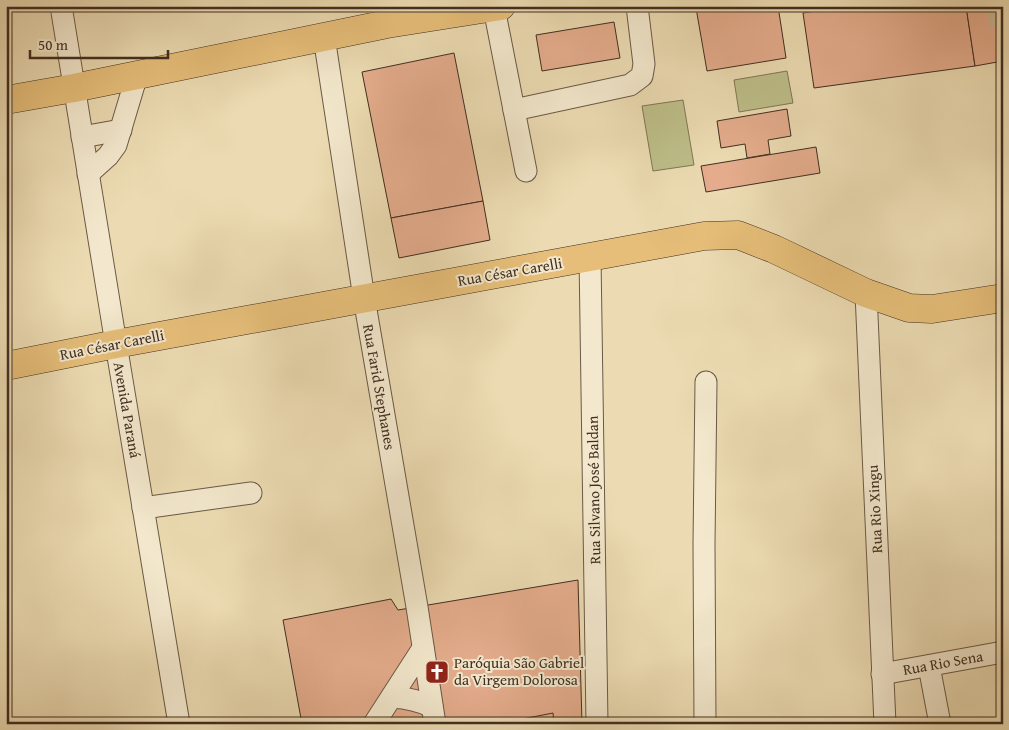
<svg xmlns="http://www.w3.org/2000/svg" width="1009" height="730" viewBox="0 0 1009 730" font-family="'Gentium Book Plus',serif">
<rect width="100%" height="100%" fill="#ecdbb2"/>
<filter id="stains"><feTurbulence type="fractalNoise" baseFrequency=".004" numOctaves="4"/><feColorMatrix values="0 0 0 0 .2 0 0 0 0 .09 0 0 0 0 .02 0 0 0 .5 -.17"/></filter>
<radialGradient id="worn" r=".72"><stop offset=".6" stop-color="#630" stop-opacity="0"/><stop offset="1" stop-color="#630" stop-opacity=".3"/></radialGradient>
<g fill="#bdbe89" stroke="#7e7656">
<polygon points="787,71 793,103 739,112 734,80"/>
<polygon points="683,100 694,165 653,171 642,106"/>
</g>
<g fill="#e4ac8c" stroke="#402e22">
<polygon points="709,6 778,6 786,58 707,71 696,8"/>
<polygon points="849,6 966,6 975,66 814,88 803,13"/>
<polygon points="966,6 1003,6 1003,61 975,66"/>
<polygon points="614,22 620,58 542,71 536,35"/>
<polygon points="454,53 483,201 391,218 362,72"/>
<polygon points="787,109 791,136 768,140 770,154 747,158 745,144 721,148 717,121"/>
<polygon points="816,147 820,173 706,192 701,166"/>
<polygon points="483,201 490,240 399,258 391,218"/>
<polygon points="578,580 582,724 302,724 283,620 391,599 398,610"/>
<polygon points="553,713 554,724 497,724"/>
</g>
<g fill="none" stroke-linecap="round" stroke-linejoin="round">
<polyline stroke="#cab895" stroke-width="21" stroke-dasharray="21 11" stroke-linecap="butt" points="997,6 1003,38"/>
<g stroke="#6b5946" stroke-width="23">
<g id="minor">
<polyline points="61,6 116,344 179,724"/>
<polyline points="494,8 526,171"/>
<polyline points="324,37 364,298 417,607 435,724"/>
<polyline points="514,110 630,85 642,76 644,64 637,6"/>
<polyline points="82,137 121,130"/>
<polyline points="88,174 108,156 116,145 137,75"/>
<polyline points="590,257 597,724"/>
<polyline points="866,293 885,724"/>
<polyline points="143,508 251,493"/>
<polyline points="929,666 940,724"/>
<polyline points="882,674 1003,652"/>
<path d="M 392,697 C 407,698 419,700 432,707"/>
<polyline points="374,724 423,648"/>
<polyline points="705,724 704,544 706,382"/>
</g>
</g>
<g stroke="#402e22" stroke-width="29">
<g id="major">
<polyline points="6,100 74,88 387,24 501,6"/>
<polyline points="6,366 116,344 704,236 738,235 774,249 866,293 909,308 932,309 1003,298"/>
</g>
</g>
<use href="#minor" stroke="#f3e8cd" stroke-width="21"/>
<use href="#major" stroke="#e6be79" stroke-width="28"/>
</g>
<defs>
<g id="church-square" transform="scale(1.25)"><rect x="-9" y="-9" width="18" height="18" rx="4" fill="#8f2418" stroke="#f3e8cd"/><path d="M-1.2-6h2.4v3.5h3.3v2.4h-3.3V6h-2.4V-.1h-3.3v-2.4h3.3Z" fill="#fff"/></g>
</defs>
<g fill-rule="evenodd">
<use href="#church-square" x="437" y="672"/>
</g>
<g text-anchor="middle" stroke-width="4" stroke-linejoin="round" paint-order="stroke">
<g font-size="15" fill="#402e22" stroke="#f3e8cd">
<text transform="translate(510 272) rotate(-10)" y="5">Rua César Carelli</text>
<text transform="translate(112 345) rotate(-11)" y="5">Rua César Carelli</text>
<text transform="translate(379 387) rotate(80)" y="5">Rua Farid Stephanes</text>
<text transform="translate(127 410) rotate(80)" y="5">Avenida Paraná</text>
<text transform="translate(594 490) rotate(-91)" y="5">Rua Silvano José Baldan</text>
<text transform="translate(875 509) rotate(-93)" y="5">Rua Rio Xingu</text>
<text transform="translate(943 663) rotate(-10)" y="5">Rua Rio Sena</text>
</g>
<g font-size="15" fill="#402e22" stroke="#f3e8cd" text-anchor="start">
<text x="454" y="668">Paróquia São Gabriel<tspan x="454" dy="17">da Virgem Dolorosa</tspan></text>
</g>
</g>
<rect width="1009" height="730" fill="none" stroke="#ecdbb2" stroke-width="25"/>
<rect x="8" y="8" width="994" height="715" fill="none" stroke="#402e22" stroke-width="2.5"/>
<rect x="12" y="12" width="984" height="705" fill="none" stroke="#402e22"/>
<path d="M30 50v8h138v-8" fill="none" stroke="#402e22" stroke-width="2.5"/>
<text x="38" y="50" font-size="15" fill="#402e22" stroke="#f3e8cd" stroke-width="4" paint-order="stroke">50 m</text>
<rect width="100%" height="100%" filter="url(#stains)"/>
<rect width="100%" height="100%" fill="url(#worn)"/>
</svg>
